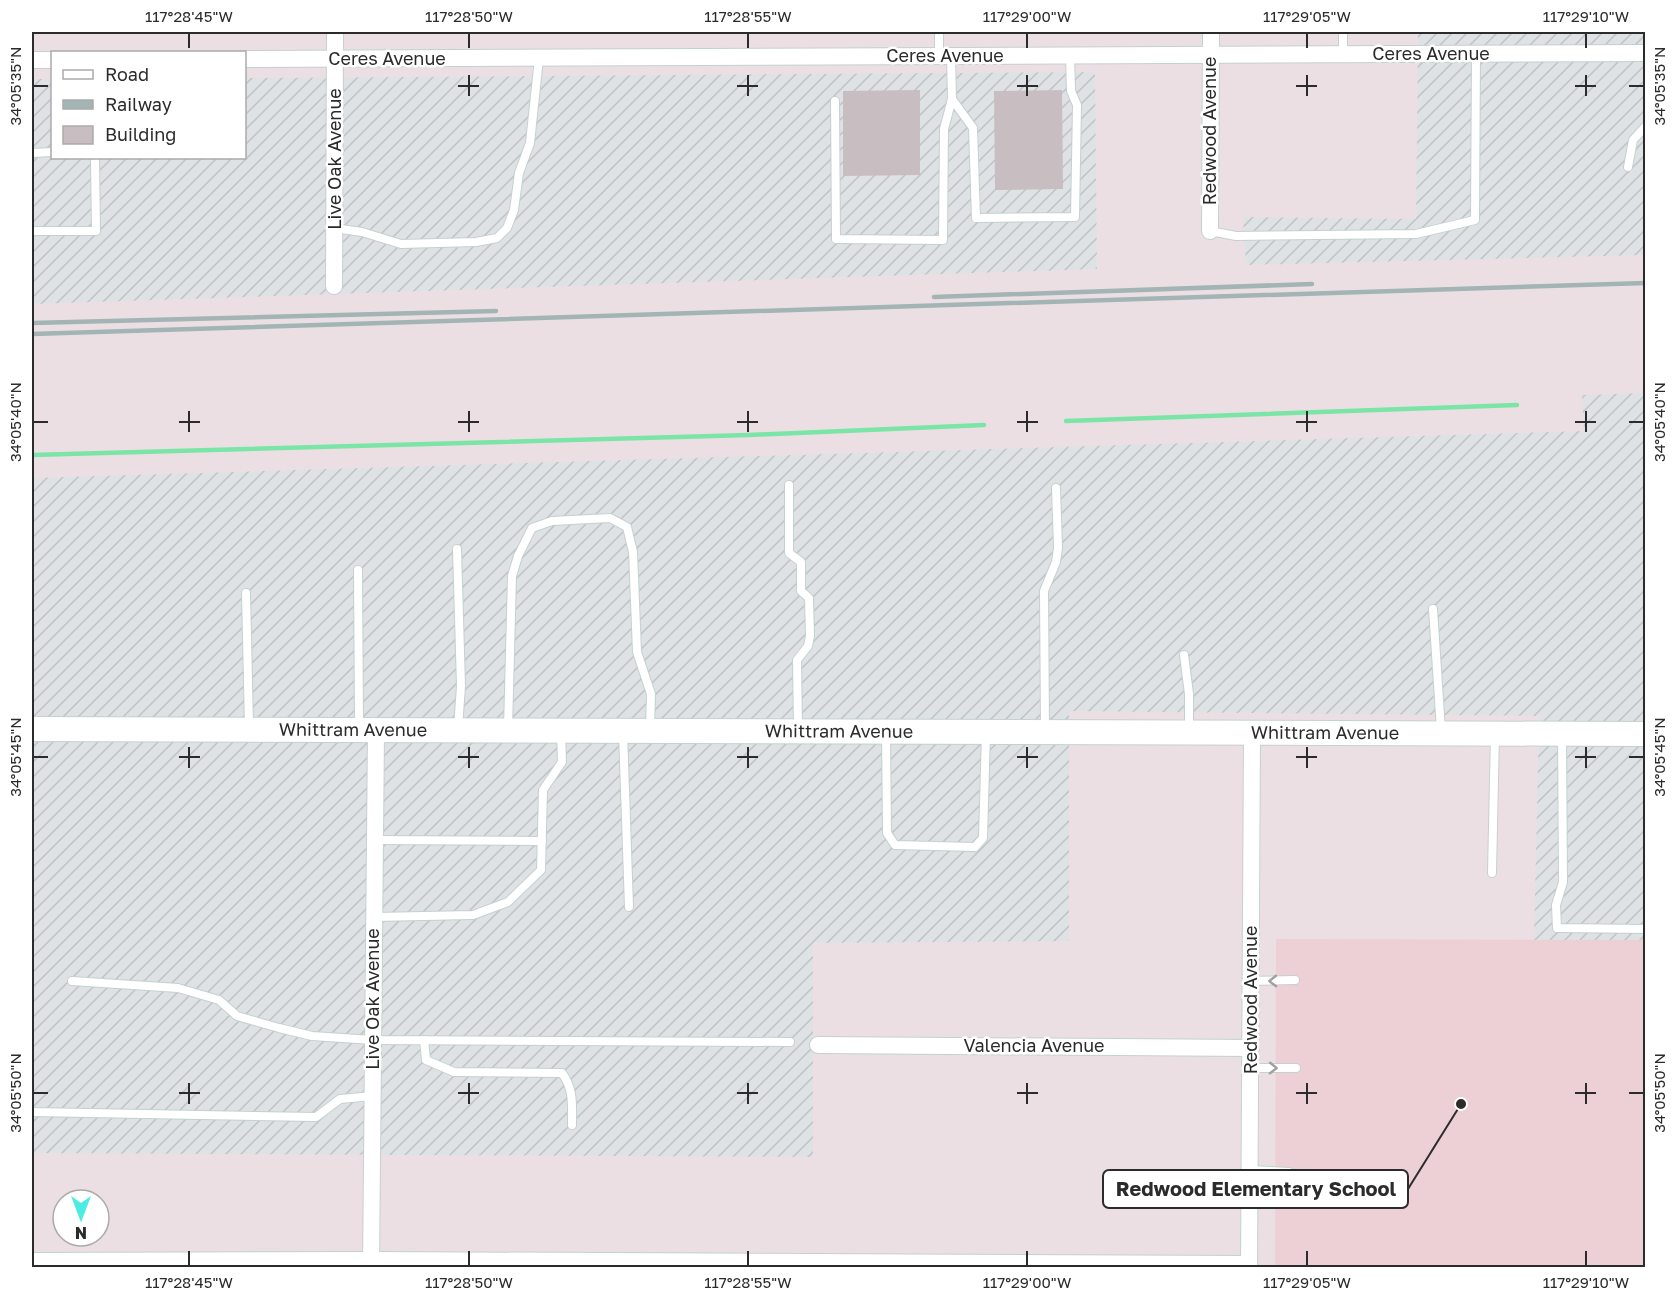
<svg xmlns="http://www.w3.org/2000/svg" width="1677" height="1299" viewBox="0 0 1677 1299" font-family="'Golos Text',sans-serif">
<defs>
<pattern id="industrial-furrows" width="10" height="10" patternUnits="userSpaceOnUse" patternTransform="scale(1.5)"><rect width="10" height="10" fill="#dfe2e5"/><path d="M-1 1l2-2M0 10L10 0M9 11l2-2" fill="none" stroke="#c0c2c5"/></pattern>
</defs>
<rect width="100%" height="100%" fill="#ecdfe3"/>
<g fill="url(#industrial-furrows)">
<polygon points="1257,32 1645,32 1645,255 1246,265 1243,217 1416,219 1418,34"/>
<polygon points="1095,72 1097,269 32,304 32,79 52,79 52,158 244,158 245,78"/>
<polygon points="1645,393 1645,940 1534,940 1539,716 1069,711 1069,941 813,943 813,1157 32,1153 32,478 1584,431 1582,395"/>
</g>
<polygon fill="#ecd0d5" points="1276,939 1645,940 1645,1267 1275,1268"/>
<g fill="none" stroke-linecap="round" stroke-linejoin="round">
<g stroke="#7ae5a6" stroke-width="4.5">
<polyline points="1066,421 1517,405"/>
<polyline points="32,455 749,435 984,425"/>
</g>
</g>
<g fill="#c8bdc0">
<polygon points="920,90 920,175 843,176 843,91"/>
<polygon points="1062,90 1063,189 995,190 994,91"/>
</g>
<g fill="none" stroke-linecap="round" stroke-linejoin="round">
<g stroke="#c3d1d0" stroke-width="10">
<g id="lane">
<polyline points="939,32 939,56"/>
<polyline points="1343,32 1343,55"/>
<polyline points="952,99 973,128 976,218 1075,217 1077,105 1071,91 1070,56"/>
<polyline points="835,101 836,239 943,240 944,129 952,99 951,56"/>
<polyline points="32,153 52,152"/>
<polyline points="1628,167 1633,140 1646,126"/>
<polyline points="334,228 362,232 401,244 476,242 497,238 507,228 514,210 519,173 530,143 539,58"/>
<polyline points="32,231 96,231 95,158"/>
<polyline points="1210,231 1236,236 1416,234 1475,220 1476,54"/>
<polyline points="789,485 789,553 801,562 801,591 809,598 810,636 808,646 797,660 798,729"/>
<polyline points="457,549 461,686 458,728"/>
<polyline points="358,570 359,727"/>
<polyline points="246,593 249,727"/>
<polyline points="1433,609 1441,730"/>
<polyline points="1184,655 1189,694 1189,729"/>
<polyline points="508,728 512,576 518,556 532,528 552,521 610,518 627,527 633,552 637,652 651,694 650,730"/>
<polyline points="1045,729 1044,591 1056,562 1058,548 1056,488"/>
<polyline points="623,732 629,907"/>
<polyline points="886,734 887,833 895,845 975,847 983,838 986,733"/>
<polyline points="1562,734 1563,882 1556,905 1557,928 1646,929"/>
<polyline points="375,840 542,841"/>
<polyline points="1492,873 1495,734"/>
<polyline points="374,917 473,915 508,902 541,870 543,790 562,762 561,731"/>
<polyline points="72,981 178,988 219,1000 237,1016 279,1028 312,1036 373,1040 790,1042"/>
<polyline points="1251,981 1295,980"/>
<path d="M 424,1040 L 426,1060 L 454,1072 L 562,1073 C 574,1089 572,1105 572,1125"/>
<polyline points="1251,1068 1296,1068"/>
<polyline points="32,1112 316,1117 340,1099 373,1096"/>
<polyline points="1250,1170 1289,1172"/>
</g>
</g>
<g stroke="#c3d1d0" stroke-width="18">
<g id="street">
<polyline points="244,59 1646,53"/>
<polyline points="32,60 52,60"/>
<polyline points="1210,231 1211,32"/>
<polyline points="334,286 335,32"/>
<polyline points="818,1045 1251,1048"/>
<polyline points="32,1261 371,1260 1249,1264"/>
<polyline points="371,1268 376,731"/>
<polyline points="1249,1268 1252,733"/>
</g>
</g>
<g stroke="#c3d1d0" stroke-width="26">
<g id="secondary">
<path id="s1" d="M 32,729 L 1646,734"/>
</g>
</g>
<use href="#lane" stroke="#fff" stroke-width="8"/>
<use href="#street" stroke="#fff" stroke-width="16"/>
<use href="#secondary" stroke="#fff" stroke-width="24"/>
<g stroke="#a2b4b4" stroke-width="4.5">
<polyline points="934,297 1312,284"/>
<polyline points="32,323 496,311"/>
<polyline points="32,334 1646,283"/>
</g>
</g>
<defs><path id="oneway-chevron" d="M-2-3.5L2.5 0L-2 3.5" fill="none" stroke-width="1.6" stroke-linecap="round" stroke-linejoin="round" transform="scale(1.5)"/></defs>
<g stroke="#a0a0a0">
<use href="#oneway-chevron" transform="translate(1273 981) rotate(179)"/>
<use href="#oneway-chevron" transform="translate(1273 1068) rotate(1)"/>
</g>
<path fill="none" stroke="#2b2b2b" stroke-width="2" d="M 189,33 L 189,48M 469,33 L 469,48M 748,33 L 748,48M 1027,33 L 1027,48M 1307,33 L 1307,48M 1586,33 L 1586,48M 469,75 L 469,96M 748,75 L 748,96M 1027,75 L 1027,96M 1307,75 L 1307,96M 1586,75 L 1586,96M 33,86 L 48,86M 458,86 L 479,86M 737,86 L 758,86M 1017,86 L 1038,86M 1296,86 L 1317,86M 1575,86 L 1596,86M 1629,86 L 1644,86M 189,411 L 189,432M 469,411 L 469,432M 748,411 L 748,432M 1027,411 L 1027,432M 1307,411 L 1307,432M 1586,411 L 1586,432M 33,422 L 48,422M 179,422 L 200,422M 458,422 L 479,422M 737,422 L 758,422M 1017,422 L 1038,422M 1296,422 L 1317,422M 1575,422 L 1596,422M 1629,422 L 1644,422M 189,747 L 189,768M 469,747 L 469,768M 748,747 L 748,768M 1027,747 L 1027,768M 1307,747 L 1307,768M 1586,747 L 1586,768M 33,757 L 48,757M 179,757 L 200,757M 458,757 L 479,757M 737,757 L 758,757M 1017,757 L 1038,757M 1296,757 L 1317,757M 1575,757 L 1596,757M 1629,757 L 1644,757M 189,1083 L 189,1104M 469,1083 L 469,1104M 748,1083 L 748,1104M 1027,1083 L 1027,1104M 1307,1083 L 1307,1104M 1586,1083 L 1586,1104M 33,1093 L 48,1093M 179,1093 L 200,1093M 458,1093 L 479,1093M 737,1093 L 758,1093M 1017,1093 L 1038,1093M 1296,1093 L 1317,1093M 1575,1093 L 1596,1093M 1629,1093 L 1644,1093M 189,1251 L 189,1266M 469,1251 L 469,1266M 748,1251 L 748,1266M 1027,1251 L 1027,1266M 1307,1251 L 1307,1266M 1586,1251 L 1586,1266"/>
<g text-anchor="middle" stroke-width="5" stroke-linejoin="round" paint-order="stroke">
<g font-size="18" fill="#2b2b2b" stroke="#fff">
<text x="1431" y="60">Ceres Avenue</text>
<text x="945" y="62">Ceres Avenue</text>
<text x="387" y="65">Ceres Avenue</text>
<text transform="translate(1210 131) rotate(-90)" y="6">Redwood Avenue</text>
<text transform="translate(335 159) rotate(-90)" y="6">Live Oak Avenue</text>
<text dy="6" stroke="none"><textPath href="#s1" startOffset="321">Whittram Avenue</textPath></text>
<text dy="6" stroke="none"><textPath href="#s1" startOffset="807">Whittram Avenue</textPath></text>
<text dy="6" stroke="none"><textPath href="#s1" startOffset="1293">Whittram Avenue</textPath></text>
<text transform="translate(373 999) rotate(-90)" y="6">Live Oak Avenue</text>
<text transform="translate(1251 1000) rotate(-90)" y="6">Redwood Avenue</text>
<text x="1034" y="1052">Valencia Avenue</text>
</g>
</g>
<path fill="none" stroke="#2b2b2b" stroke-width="2" d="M1461 1104L1408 1189"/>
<circle fill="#2b2b2b" stroke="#fff" stroke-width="2" cx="1461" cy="1104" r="6"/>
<rect fill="#fff" stroke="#2b2b2b" stroke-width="2" x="1103" y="1170" width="305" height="38" rx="6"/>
<g font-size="20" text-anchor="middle" font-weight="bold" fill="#2b2b2b">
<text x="1256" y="1196">Redwood Elementary School</text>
</g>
<rect width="1677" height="1299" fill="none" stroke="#ffffff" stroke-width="66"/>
<rect x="51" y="51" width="195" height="108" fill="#ffffff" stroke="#aaaaaa" stroke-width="1.5"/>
<rect x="63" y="70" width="30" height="9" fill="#ffffff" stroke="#aaaaaa" stroke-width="1.5"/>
<text x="105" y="81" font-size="18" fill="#2b2b2b">Road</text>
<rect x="63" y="100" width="30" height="9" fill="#a2b4b4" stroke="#aaaaaa" stroke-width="1.5"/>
<text x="105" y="111" font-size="18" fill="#2b2b2b">Railway</text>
<rect x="63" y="126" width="30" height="18" fill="#c8bdc0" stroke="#aaaaaa" stroke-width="1.5"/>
<text x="105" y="141" font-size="18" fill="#2b2b2b">Building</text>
<g transform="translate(81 1218) rotate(180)"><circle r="28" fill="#ffffff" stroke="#aaaaaa" stroke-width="1.5"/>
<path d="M0-4.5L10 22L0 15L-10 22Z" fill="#4cece4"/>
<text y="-9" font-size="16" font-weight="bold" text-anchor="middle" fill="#2b2b2b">N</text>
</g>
<rect x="33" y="33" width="1611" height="1233" fill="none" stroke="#2b2b2b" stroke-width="2"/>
<g font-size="15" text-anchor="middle" fill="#2b2b2b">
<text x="189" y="22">117°28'45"W</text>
<text x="469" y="22">117°28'50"W</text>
<text x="748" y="22">117°28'55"W</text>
<text x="1027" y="22">117°29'00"W</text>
<text x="1307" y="22">117°29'05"W</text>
<text x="1586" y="22">117°29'10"W</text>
<text transform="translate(1660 86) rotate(-90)" y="5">34°05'35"N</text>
<text transform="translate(16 86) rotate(-90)" y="5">34°05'35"N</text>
<text transform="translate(1660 422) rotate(-90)" y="5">34°05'40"N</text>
<text transform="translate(16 422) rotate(-90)" y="5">34°05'40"N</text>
<text transform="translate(1660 757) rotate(-90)" y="5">34°05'45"N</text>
<text transform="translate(16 757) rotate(-90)" y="5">34°05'45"N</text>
<text transform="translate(1660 1093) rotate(-90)" y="5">34°05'50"N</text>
<text transform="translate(16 1093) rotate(-90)" y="5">34°05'50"N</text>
<text x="189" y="1288">117°28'45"W</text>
<text x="469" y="1288">117°28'50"W</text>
<text x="748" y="1288">117°28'55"W</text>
<text x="1027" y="1288">117°29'00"W</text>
<text x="1307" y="1288">117°29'05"W</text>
<text x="1586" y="1288">117°29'10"W</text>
</g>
</svg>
